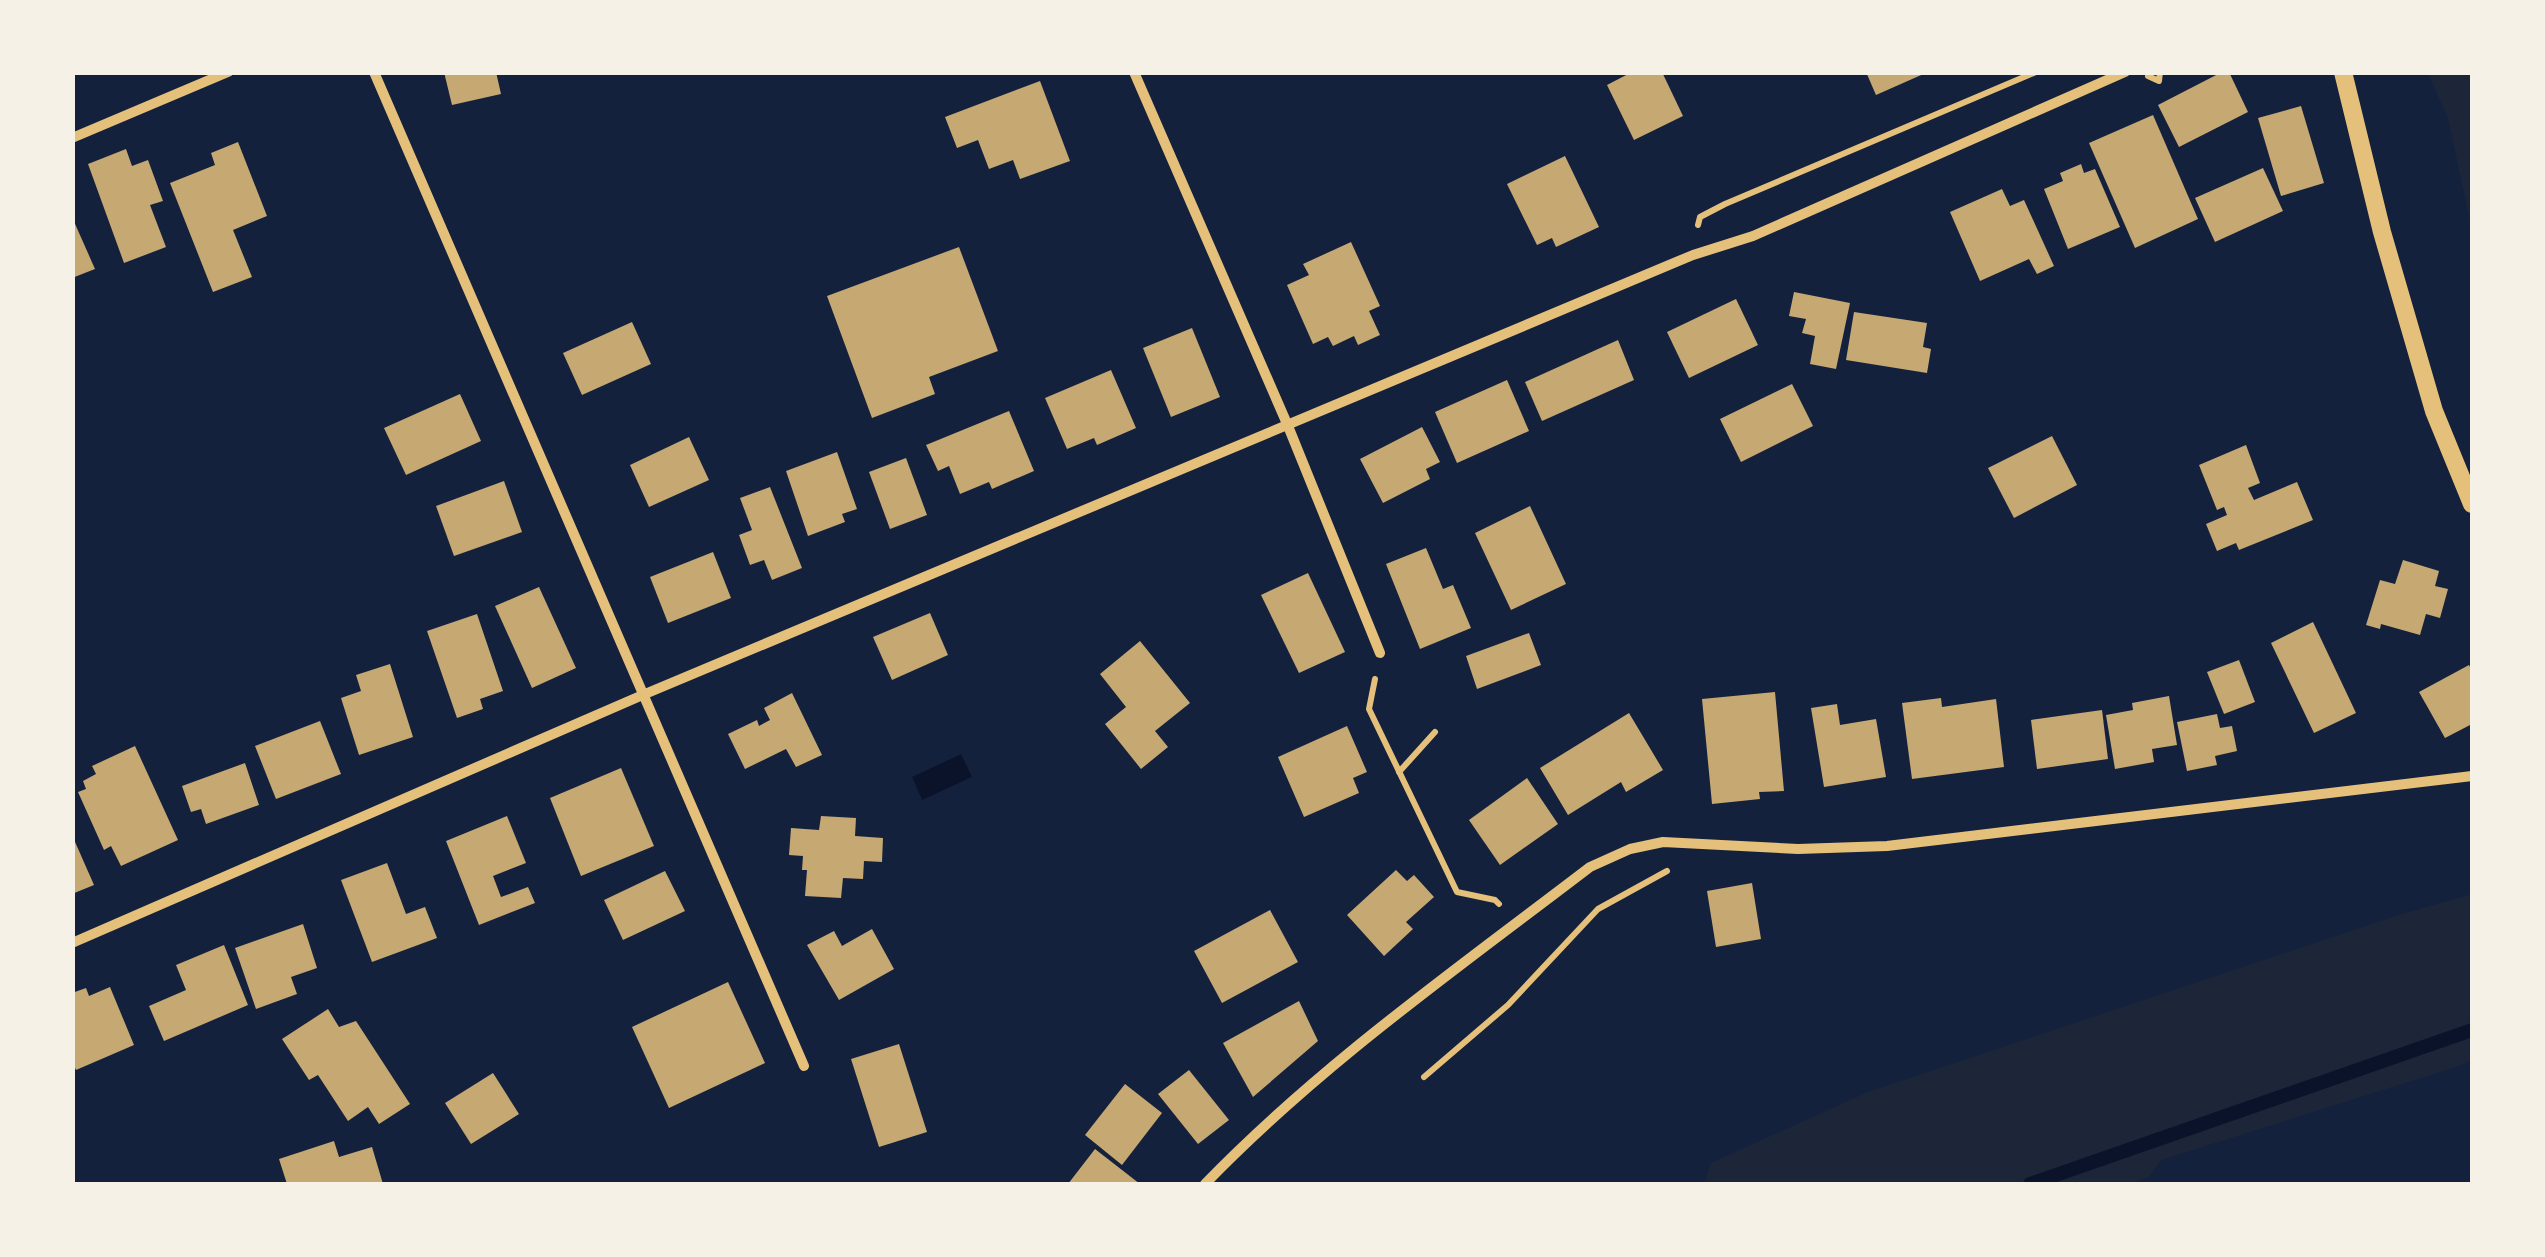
<svg xmlns="http://www.w3.org/2000/svg" width="2545" height="1257" viewBox="0 0 2545 1257" font-family="'Nunito Sans',sans-serif">
<rect width="100%" height="100%" fill="#14213d"/>
<g fill="#1d2539">
<polygon points="2428,73 2472,73 2472,230 2448,118"/>
<polygon points="2472,894 2472,1060 2459,1066 2161,1160 2149,1177 2128,1184 1704,1184 1711,1163 1868,1092 2399,915"/>
</g>
<polygon fill="#0b132b" points="961,754 972,777 922,800 912,777"/>
<g fill="none" stroke-linecap="round" stroke-linejoin="round">
<polyline stroke="#0b132b" stroke-width="14" points="2030,1184 2472,1030"/>
</g>
<g fill="#c6a872">
<polygon points="444,72 496,72 501,94 452,105"/>
<polygon points="1632,72 1662,72 1683,116 1634,140 1607,85"/>
<polygon points="1866,72 1928,72 1876,95"/>
<polygon points="2222,72 2229,72 2248,112 2179,147 2158,105"/>
<polygon points="1040,81 1070,161 1020,179 1013,160 989,169 978,140 957,148 945,117"/>
<polygon points="2301,106 2324,183 2281,196 2258,118"/>
<polygon points="2153,115 2198,219 2135,248 2089,143"/>
<polygon points="238,142 267,216 233,230 252,277 213,292 170,183 215,165 211,153"/>
<polygon points="126,149 132,166 148,160 163,201 150,205 166,247 124,263 88,164"/>
<polygon points="1565,156 1599,227 1556,247 1552,238 1537,245 1507,184"/>
<polygon points="2081,164 2084,173 2095,169 2120,227 2068,249 2044,189 2063,181 2060,173"/>
<polygon points="2263,168 2283,211 2215,242 2195,198"/>
<polygon points="2002,189 2010,206 2024,200 2054,266 2037,274 2029,259 1980,281 1950,212"/>
<polygon points="72,217 95,269 72,278"/>
<polygon points="1351,242 1380,306 1369,311 1380,335 1358,345 1354,336 1333,346 1328,337 1313,344 1287,285 1309,275 1303,264"/>
<polygon points="959,247 998,351 929,377 935,394 872,418 827,296"/>
<polygon points="1794,292 1850,303 1836,369 1810,364 1815,336 1802,333 1806,319 1789,316"/>
<polygon points="1736,299 1758,345 1689,378 1667,332"/>
<polygon points="1854,312 1927,323 1923,347 1931,349 1927,373 1846,360"/>
<polygon points="632,322 651,364 582,395 563,353"/>
<polygon points="1192,328 1220,397 1171,417 1143,348"/>
<polygon points="1618,340 1634,380 1542,421 1525,382"/>
<polygon points="1111,370 1136,428 1097,445 1094,438 1067,449 1045,398"/>
<polygon points="1507,380 1529,431 1457,463 1435,412"/>
<polygon points="1792,384 1813,426 1741,462 1720,419"/>
<polygon points="460,394 481,441 406,475 384,428"/>
<polygon points="1009,411 1034,471 992,489 989,482 960,494 949,466 938,471 926,445"/>
<polygon points="1422,427 1440,462 1426,469 1430,479 1383,503 1360,459"/>
<polygon points="2052,436 2077,485 2014,518 1988,468"/>
<polygon points="689,437 709,480 649,507 630,465"/>
<polygon points="2246,445 2260,483 2248,488 2254,500 2297,482 2313,520 2239,550 2236,543 2217,551 2206,524 2227,515 2224,507 2217,510 2199,465"/>
<polygon points="837,452 857,509 842,514 845,522 808,536 786,471"/>
<polygon points="906,458 927,515 890,529 869,472"/>
<polygon points="504,481 522,532 454,556 436,506"/>
<polygon points="770,487 802,568 772,580 764,560 750,565 739,535 752,530 740,498"/>
<polygon points="1530,506 1566,584 1511,610 1475,533"/>
<polygon points="1426,548 1443,589 1453,585 1471,628 1420,649 1386,564"/>
<polygon points="713,552 731,598 668,623 650,577"/>
<polygon points="2403,560 2439,571 2435,586 2448,589 2440,618 2426,614 2420,635 2381,624 2380,629 2366,625 2380,580 2395,584"/>
<polygon points="1308,573 1345,652 1299,673 1261,595"/>
<polygon points="539,587 576,668 532,688 495,606"/>
<polygon points="930,613 948,655 892,680 873,637"/>
<polygon points="477,614 503,691 480,699 483,709 457,718 427,631"/>
<polygon points="2313,622 2356,713 2314,733 2271,643"/>
<polygon points="1529,633 1541,665 1477,689 1466,656"/>
<polygon points="1140,641 1190,703 1155,731 1168,747 1141,769 1105,724 1126,707 1100,674"/>
<polygon points="2239,660 2255,702 2224,714 2207,672"/>
<polygon points="390,664 413,737 359,755 341,698 361,691 356,675"/>
<polygon points="2469,665 2472,671 2472,724 2445,738 2419,692"/>
<polygon points="1775,692 1784,791 1759,792 1760,799 1712,804 1702,699"/>
<polygon points="792,693 822,755 796,767 786,749 745,769 728,734 757,720 759,726 770,720 764,708"/>
<polygon points="2169,696 2177,745 2152,749 2154,762 2115,769 2106,715 2133,710 2132,703"/>
<polygon points="1941,698 1942,707 1996,699 2004,767 1912,779 1902,703"/>
<polygon points="1837,704 1840,725 1876,719 1886,777 1824,787 1811,708"/>
<polygon points="2102,710 2108,759 2037,769 2031,720"/>
<polygon points="1629,713 1663,770 1626,792 1621,782 1568,815 1540,768"/>
<polygon points="2217,714 2220,728 2232,726 2237,751 2215,756 2217,765 2187,771 2177,722"/>
<polygon points="320,721 341,774 276,799 255,746"/>
<polygon points="1347,726 1367,772 1353,778 1359,793 1304,817 1278,757"/>
<polygon points="135,746 178,840 121,866 111,846 104,850 78,792 86,789 83,781 96,774 92,766"/>
<polygon points="245,763 259,805 206,824 201,809 191,812 182,786"/>
<polygon points="621,768 654,846 581,876 550,798"/>
<polygon points="1527,778 1558,824 1500,865 1469,820"/>
<polygon points="507,816 526,863 493,876 501,897 528,887 535,903 479,925 446,841"/>
<polygon points="821,816 856,818 855,836 883,838 882,862 864,861 863,879 843,878 841,898 805,896 807,870 802,870 803,856 789,855 791,828 819,830"/>
<polygon points="72,835 94,885 72,894"/>
<polygon points="387,863 406,914 425,907 437,938 372,962 341,880"/>
<polygon points="1396,870 1407,881 1414,875 1434,897 1406,922 1413,929 1384,956 1347,915"/>
<polygon points="665,871 685,911 623,940 604,900"/>
<polygon points="1752,883 1761,939 1716,947 1707,891"/>
<polygon points="1270,910 1298,962 1222,1003 1194,951"/>
<polygon points="303,924 317,968 291,977 297,994 256,1009 235,948"/>
<polygon points="872,929 894,969 839,1000 807,945 834,931 842,946"/>
<polygon points="224,945 248,1005 164,1041 149,1006 186,990 176,965"/>
<polygon points="728,982 765,1063 669,1108 632,1027"/>
<polygon points="110,987 134,1045 76,1070 72,1061 72,993 86,988 89,996"/>
<polygon points="1299,1001 1318,1041 1253,1097 1223,1043"/>
<polygon points="328,1009 339,1027 356,1021 410,1104 379,1124 368,1107 348,1121 318,1075 309,1080 282,1039"/>
<polygon points="899,1044 927,1132 879,1147 851,1059"/>
<polygon points="1189,1070 1229,1120 1198,1144 1158,1094"/>
<polygon points="493,1073 519,1114 471,1144 445,1103"/>
<polygon points="1125,1084 1162,1113 1122,1165 1085,1135"/>
<polygon points="334,1141 339,1157 372,1147 383,1184 287,1184 279,1159"/>
<polygon points="1095,1149 1140,1184 1068,1184"/>
</g>
<g fill="none" stroke-linecap="round" stroke-linejoin="round">
<g stroke="#e5c07b" stroke-width="6">
<polyline points="2148,76 2159,81 2160,72"/>
<polyline points="1698,225 1700,217 1725,204 2036,72"/>
<polyline points="1375,679 1369,709 1457,892 1495,900 1499,904"/>
<polyline points="1399,772 1435,732"/>
<polyline points="1424,1077 1508,1005 1598,909 1667,871"/>
</g>
<g stroke="#e5c07b" stroke-width="10">
<polyline points="374,72 804,1066"/>
<polyline points="1134,72 1288,426 1380,653"/>
<polyline points="72,138 228,72"/>
<polyline points="72,943 645,694 1693,255 1753,236 2125,72"/>
<path d="M 1205,1184 C 1320,1065 1458,968 1590,867 L 1630,849 L 1663,842 L 1798,849 L 1887,846 L 2472,776"/>
</g>
<polyline stroke="#e5c07b" stroke-width="18" points="2343,72 2382,232 2434,411 2472,504"/>
</g>
<rect width="2545" height="1257" fill="none" stroke="#f6f1e7" stroke-width="150"/>
</svg>
